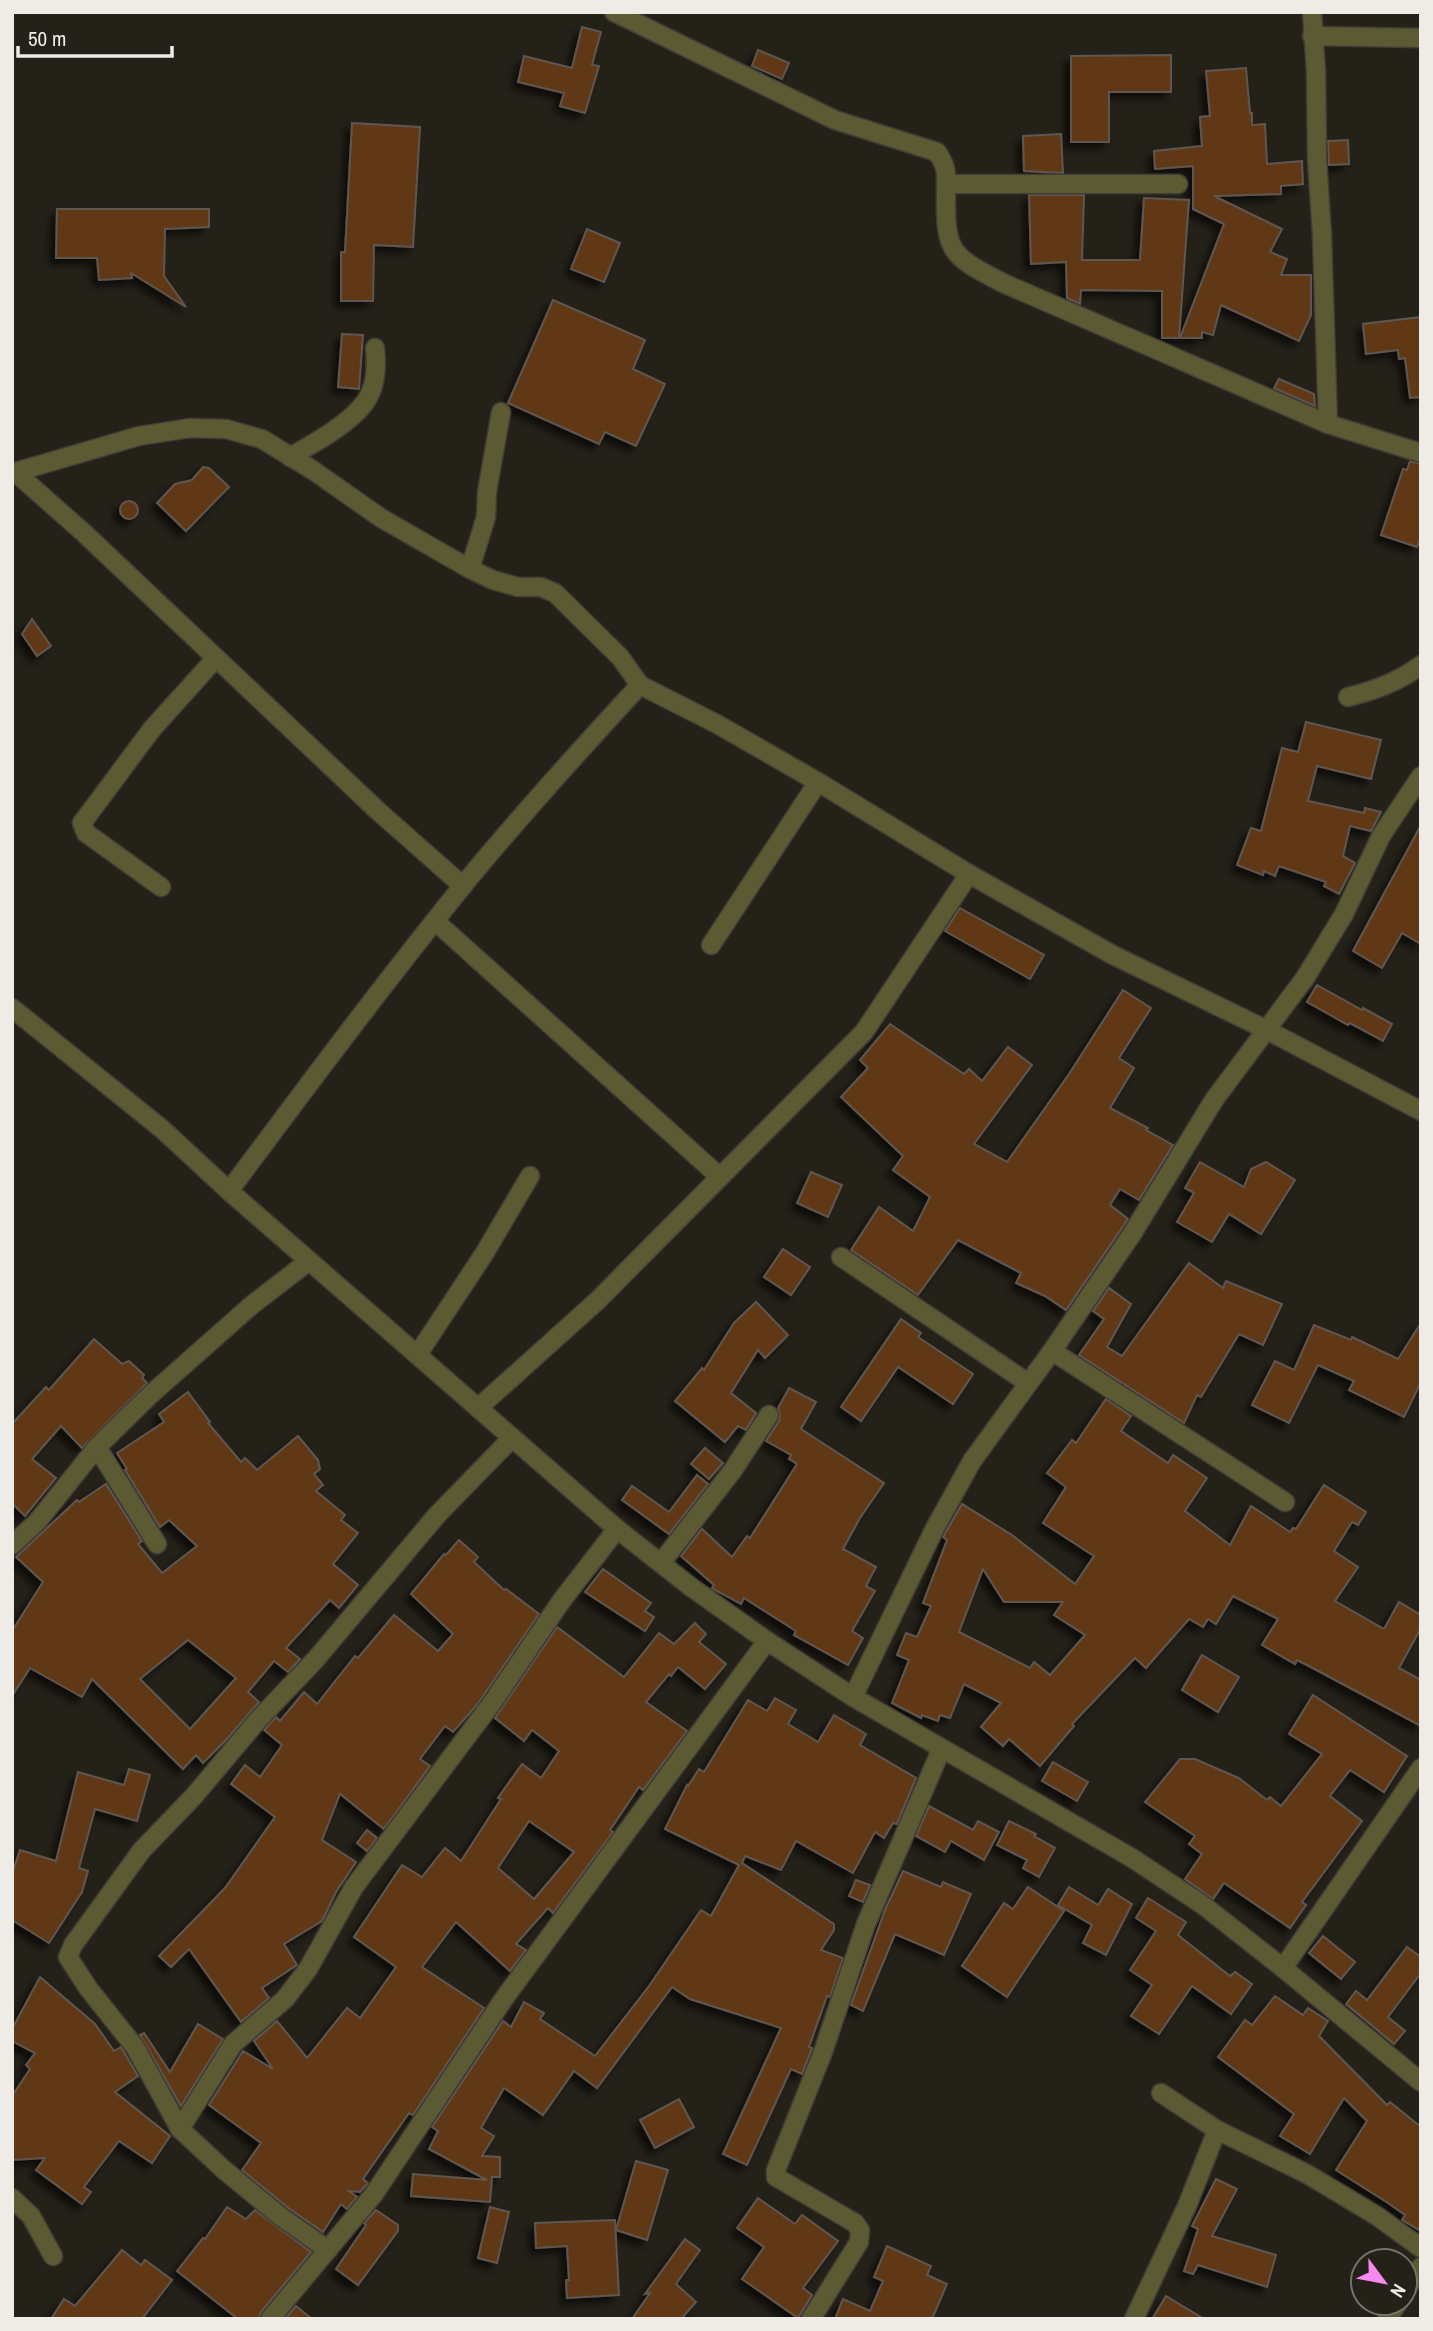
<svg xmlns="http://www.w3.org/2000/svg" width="1433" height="2331" viewBox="0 0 1433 2331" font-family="'Archivo Narrow',sans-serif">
<defs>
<filter id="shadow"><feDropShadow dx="-6" dy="6" stdDeviation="3.5" flood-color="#0009"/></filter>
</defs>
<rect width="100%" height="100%" fill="#242119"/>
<g fill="#603813" stroke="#5f5751" stroke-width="2" fill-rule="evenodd" filter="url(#shadow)">
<polygon points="582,27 601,32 592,65 599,66 585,113 560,106 564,93 518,82 524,56 572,68"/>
<polygon points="758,50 789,63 782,79 752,66"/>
<polygon points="1171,55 1171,92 1109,92 1109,142 1071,142 1071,56"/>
<polygon points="1246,68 1250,113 1252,113 1252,125 1265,124 1267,164 1302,161 1303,184 1281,186 1281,194 1214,196 1282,229 1270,252 1287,259 1281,275 1311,275 1311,315 1299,341 1221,305 1213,335 1202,332 1202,338 1180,338 1224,224 1193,209 1193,166 1155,169 1154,151 1202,146 1200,117 1210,116 1206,71"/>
<polygon points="352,123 420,127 413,247 374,245 373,301 341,301 341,252 345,252"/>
<polygon points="1061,134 1063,173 1024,171 1023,136"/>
<polygon points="1348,140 1349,164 1329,165 1328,141"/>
<polygon points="1029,195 1084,195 1082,260 1140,260 1144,198 1189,200 1179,338 1162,338 1162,291 1081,290 1080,304 1067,298 1066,262 1031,264"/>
<polygon points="57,209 209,209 209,227 165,229 164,276 186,307 131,273 132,278 99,280 97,258 56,258"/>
<polygon points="587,229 620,243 604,282 571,269"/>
<polygon points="553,300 645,340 633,369 665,384 636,446 605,432 599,444 508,403"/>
<polygon points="1421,317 1421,397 1410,398 1405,358 1399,359 1398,350 1366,354 1363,324"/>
<polygon points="342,334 363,335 359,389 338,387"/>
<polygon points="1279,379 1314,394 1315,406 1274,388"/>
<polygon points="1410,461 1421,464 1421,537 1417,547 1381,535 1403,469 1407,470"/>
<polygon points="203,467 209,468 229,487 186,531 157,503 175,484 192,480"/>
<circle cx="129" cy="510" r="9"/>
<polygon points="32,619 51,646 37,656 22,634"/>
<polygon points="1306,722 1381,740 1371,779 1317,766 1308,801 1364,813 1365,808 1381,812 1371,831 1350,826 1343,856 1355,863 1339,894 1324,886 1326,882 1279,866 1275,876 1264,871 1263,875 1237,865 1251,828 1261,831 1282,748 1298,752"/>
<polygon points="1421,825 1421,944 1402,933 1382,968 1353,951"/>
<polygon points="960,908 1044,955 1030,979 945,931"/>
<polygon points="1317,985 1362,1010 1363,1008 1392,1024 1383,1041 1350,1023 1348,1025 1307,1002"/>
<polygon points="1123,990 1151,1008 1119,1058 1134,1068 1110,1108 1148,1128 1146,1130 1173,1145 1139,1200 1120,1189 1110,1205 1128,1219 1066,1310 1045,1296 1016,1283 1021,1273 958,1240 918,1295 851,1250 879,1207 913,1231 930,1197 893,1170 903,1156 841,1097 868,1068 860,1060 890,1024 964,1074 969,1069 982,1081 1008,1047 1032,1065 974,1144 1007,1162 1069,1074"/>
<polygon points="1200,1162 1244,1187 1251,1169 1266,1162 1295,1180 1261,1234 1229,1214 1212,1242 1177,1222 1194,1193 1185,1188"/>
<polygon points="811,1172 842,1185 828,1217 797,1203"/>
<polygon points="783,1249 810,1267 791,1295 764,1277"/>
<polygon points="1189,1263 1223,1288 1226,1281 1282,1304 1263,1345 1239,1334 1201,1397 1197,1395 1184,1423 1079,1355 1104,1319 1093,1311 1109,1288 1131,1304 1107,1347 1122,1356"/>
<polygon points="756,1302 788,1335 765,1358 758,1350 731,1393 756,1413 746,1430 738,1426 725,1442 675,1401 702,1368 704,1370 734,1323"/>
<polygon points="901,1319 921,1333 918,1337 973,1374 953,1404 898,1367 861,1421 841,1407"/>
<polygon points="1421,1323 1421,1382 1404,1417 1349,1390 1354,1381 1318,1365 1289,1423 1252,1405 1275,1361 1294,1370 1314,1325 1351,1340 1352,1337 1398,1359"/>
<polygon points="94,1339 122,1364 129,1361 144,1375 142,1378 147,1383 82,1448 61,1426 32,1459 56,1478 25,1516 12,1503 12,1424 46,1387 49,1390"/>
<polygon points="789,1388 816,1402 801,1429 884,1483 860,1518 843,1549 876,1567 866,1586 875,1591 852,1631 863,1638 848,1665 794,1635 796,1631 744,1598 741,1604 715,1590 712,1588 714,1585 681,1556 702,1529 732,1557 747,1536 750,1538 797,1464 789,1459 791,1455 766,1441 779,1421 780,1415 778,1408"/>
<path d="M 188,1392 L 210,1422 L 208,1423 L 241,1462 L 245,1458 L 257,1470 L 298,1436 L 318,1460 L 320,1469 L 314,1474 L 323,1485 L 316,1491 L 345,1515 L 341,1520 L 358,1533 L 333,1564 L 358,1585 L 339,1608 L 330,1600 L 286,1648 L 300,1659 L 288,1672 L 274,1661 L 248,1692 L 259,1702 L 227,1739 L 203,1763 L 196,1755 L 183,1769 L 92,1679 L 82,1697 L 30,1668 L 12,1696 L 12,1631 L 43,1582 L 16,1557 L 77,1500 L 79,1502 L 106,1484 L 142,1541 L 138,1544 L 162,1573 L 197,1546 L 169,1520 L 160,1527 L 125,1470 L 127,1469 L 117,1453 L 164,1422 L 159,1414 ZM 188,1640 L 236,1678 L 190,1729 L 140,1679 Z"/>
<path d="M 1106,1399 L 1131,1416 L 1121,1431 L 1168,1463 L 1173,1455 L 1207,1478 L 1185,1511 L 1230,1545 L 1251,1506 L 1290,1532 L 1293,1528 L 1296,1529 L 1324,1485 L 1366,1512 L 1358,1525 L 1352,1522 L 1334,1551 L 1358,1567 L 1335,1601 L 1384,1629 L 1399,1602 L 1421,1615 L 1421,1628 L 1399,1668 L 1421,1680 L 1421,1726 L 1309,1666 L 1297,1660 L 1295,1664 L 1262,1645 L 1278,1619 L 1233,1596 L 1216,1624 L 1208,1619 L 1203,1627 L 1189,1619 L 1146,1668 L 1135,1658 L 1072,1724 L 1074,1726 L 1040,1766 L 1009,1739 L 1003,1746 L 981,1727 L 1001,1703 L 964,1684 L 950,1718 L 940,1715 L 938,1721 L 922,1715 L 921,1718 L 892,1703 L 909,1660 L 897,1655 L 906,1633 L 917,1637 L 931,1606 L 923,1603 L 947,1540 L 943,1537 L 962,1504 L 1012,1535 L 1075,1584 L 1094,1556 L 1043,1523 L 1066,1487 L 1047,1473 L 1072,1440 L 1076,1443 ZM 983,1569 L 1004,1602 L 1063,1602 L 1054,1615 L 1085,1635 L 1050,1675 L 1034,1662 L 1030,1668 L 959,1632 Z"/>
<polygon points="705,1448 723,1463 709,1479 691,1464"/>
<polygon points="697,1475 708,1484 669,1534 622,1500 632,1486 669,1512"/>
<polygon points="459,1540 478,1557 474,1562 504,1590 506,1589 539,1614 477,1705 453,1732 445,1726 420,1759 430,1766 384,1829 340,1794 322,1840 356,1862 336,1892 322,1921 284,1944 297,1965 262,1988 269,1998 241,2022 189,1949 171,1967 159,1956 225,1888 275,1817 231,1784 245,1765 260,1777 282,1745 264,1730 276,1717 280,1721 304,1692 317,1704 355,1656 358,1658 394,1615 438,1651 453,1634 411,1594 444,1554 446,1555"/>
<polygon points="603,1569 651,1603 645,1611 654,1617 645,1631 585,1592"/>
<path d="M 695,1623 L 706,1634 L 699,1642 L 726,1664 L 705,1689 L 678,1667 L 671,1676 L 669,1674 L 646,1702 L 687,1731 L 643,1790 L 639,1787 L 610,1830 L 613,1832 L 553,1913 L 548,1908 L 516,1944 L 526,1950 L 510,1971 L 456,1922 L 422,1967 L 484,2008 L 413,2115 L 409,2113 L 363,2179 L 368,2183 L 360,2192 L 349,2191 L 357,2197 L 347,2209 L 341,2204 L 323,2232 L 287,2207 L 242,2170 L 261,2143 L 209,2105 L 243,2051 L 273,2069 L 254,2041 L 277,2021 L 307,2058 L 347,2008 L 360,2018 L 396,1967 L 354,1937 L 402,1865 L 422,1877 L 445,1848 L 461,1861 L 501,1799 L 498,1798 L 522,1764 L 541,1778 L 559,1751 L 532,1730 L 524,1741 L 495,1718 L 557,1627 L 624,1677 L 659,1633 L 674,1644 ZM 529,1821 L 574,1852 L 534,1899 L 498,1868 Z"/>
<polygon points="1202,1655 1239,1677 1218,1712 1182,1690"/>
<polygon points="1313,1695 1407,1756 1384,1792 1350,1770 1330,1796 1362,1821 1302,1902 1306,1905 1290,1928 1224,1883 1213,1899 1185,1879 1202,1854 1189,1844 1195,1836 1145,1802 1180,1759 1195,1759 1239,1778 1267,1800 1270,1797 1281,1806 1322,1754 1289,1734"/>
<polygon points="775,1698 796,1710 788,1724 818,1742 834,1715 866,1734 860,1745 916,1778 897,1824 893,1823 884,1838 875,1832 853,1873 796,1841 781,1870 745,1856 742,1863 834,1924 834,1930 821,1950 843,1958 830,1997 827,1996 809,2047 812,2048 802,2074 791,2069 747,2165 723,2154 781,2028 690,1999 672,1987 597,2088 574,2071 543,2115 504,2088 481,2128 494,2136 482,2156 500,2157 500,2177 492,2177 490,2202 411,2196 413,2174 487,2180 429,2149 438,2131 432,2127 503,2021 511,2027 524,2002 544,2013 540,2019 595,2056 649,1986 701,1910 711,1916 739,1865 665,1829 687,1785 688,1786 699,1769 704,1772 748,1700 767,1711"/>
<polygon points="1053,1762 1088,1782 1077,1801 1042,1781"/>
<polygon points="129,1769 150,1775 137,1821 95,1809 79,1868 88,1871 82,1892 49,1943 12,1920 12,1874 20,1850 56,1861 78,1772 124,1785"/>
<polygon points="929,1806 973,1830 978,1821 999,1832 984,1860 951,1841 945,1852 916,1836"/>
<polygon points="1009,1821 1036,1834 1034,1836 1055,1848 1039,1877 1023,1868 1027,1860 997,1845"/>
<polygon points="367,1830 377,1838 367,1851 357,1843"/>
<polygon points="903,1871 941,1887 943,1882 971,1894 944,1955 895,1934 863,2011 851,2005 885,1910"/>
<polygon points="856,1880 870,1885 863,1902 849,1896"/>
<polygon points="1028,1887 1064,1911 1007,1997 962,1966 1004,1903 1013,1909"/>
<polygon points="1069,1887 1098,1905 1108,1889 1132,1904 1106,1955 1083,1943 1092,1925 1058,1905"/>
<polygon points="1148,1898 1186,1922 1178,1935 1230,1976 1235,1972 1252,1984 1231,2014 1192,1986 1159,2034 1131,2016 1152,1985 1130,1970 1156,1931 1136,1918"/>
<polygon points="1323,1936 1355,1962 1341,1979 1309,1953"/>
<polygon points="1407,1947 1421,1957 1421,1973 1388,2017 1405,2031 1394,2044 1346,2004 1356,1991 1367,2000"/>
<polygon points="40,1977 95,2024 114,2051 121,2047 138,2076 115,2092 170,2136 152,2163 119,2141 84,2187 91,2192 82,2204 36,2170 45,2158 12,2160 12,2096 30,2069 26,2065 35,2053 12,2041 12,2029"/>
<polygon points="1275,1996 1303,2015 1308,2008 1328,2021 1319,2036 1387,2105 1390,2102 1421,2127 1421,2231 1402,2220 1405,2215 1388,2203 1336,2170 1367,2121 1344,2098 1310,2154 1280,2136 1294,2114 1218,2057 1245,2020 1252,2025"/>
<polygon points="198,2024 223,2039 181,2106 140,2035 144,2033 170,2072"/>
<polygon points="679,2099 694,2127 655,2148 640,2120"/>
<polygon points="636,2161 668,2170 647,2240 616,2230"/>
<polygon points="1216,2179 1237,2189 1212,2236 1276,2255 1267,2287 1198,2265 1193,2274 1184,2271 1198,2229 1192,2226"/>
<polygon points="758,2198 795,2224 802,2215 838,2241 803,2288 812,2295 798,2318 742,2279 764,2247 737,2228"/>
<polygon points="227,2207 246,2219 255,2210 311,2252 261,2312 259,2319 238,2319 177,2271 203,2238 205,2239"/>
<polygon points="490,2207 509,2212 497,2263 478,2258"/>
<polygon points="376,2210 398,2225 398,2231 358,2285 336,2269 366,2225 364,2223"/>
<polygon points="615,2220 619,2295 567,2298 566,2280 569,2280 567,2246 536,2248 535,2223"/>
<polygon points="685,2239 700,2250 676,2284 696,2302 681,2319 632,2319 650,2293 645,2294"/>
<polygon points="887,2246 931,2266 927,2275 947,2284 932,2319 835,2319 843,2299 870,2311 883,2281 874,2277"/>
<polygon points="122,2250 141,2265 145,2260 172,2280 142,2319 51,2319 64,2299 75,2306"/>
<polygon points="1166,2296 1204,2319 1152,2319"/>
<polygon points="296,2306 312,2319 285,2319"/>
</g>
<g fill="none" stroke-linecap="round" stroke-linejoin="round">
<g stroke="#403d36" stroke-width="21">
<g id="street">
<path d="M 614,12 L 835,120 L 937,152 C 948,169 946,173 946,193 C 945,253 951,256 1003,283 L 1328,424 L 1421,453"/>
<polyline points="1312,12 1316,72 1317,159 1322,235 1328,424"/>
<polyline points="1312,36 1421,38"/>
<polyline points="946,184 1178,184"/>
<path d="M 290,457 C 313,444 351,423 366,401 C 376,386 377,366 375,348"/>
<polyline points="15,472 84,533 378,811 463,886"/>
<polyline points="12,473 139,436 190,428 226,429 262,439 314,471 381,518 470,569 493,580 518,587 541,587 555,593 620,657 640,685 717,724 818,782 969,874 1113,955 1267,1030 1421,1111"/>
<polyline points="470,569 486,517 487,492 501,412"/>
<path d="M 1348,697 C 1376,690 1398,682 1421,665"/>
<polyline points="161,887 86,833 82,823 152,729 215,659"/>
<polyline points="435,921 720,1177"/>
<polyline points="711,945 818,782"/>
<polyline points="12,1008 162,1129 229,1191 617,1529 691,1587 767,1641 853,1697 1132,1858 1203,1905 1283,1968 1421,2082"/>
<path d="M 229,1191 C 305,1089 381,987 461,888 C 518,818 579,751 640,685"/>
<polyline points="841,1257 1028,1383"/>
<polyline points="1052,1351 1285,1502"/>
<polyline points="418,1354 484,1254 530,1176"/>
<polyline points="478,1408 597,1301 864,1032 969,874"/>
<polyline points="97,1447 157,1544"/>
<polyline points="12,1545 37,1522 97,1447 149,1396 253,1304 309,1261"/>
<polyline points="661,1563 733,1470 769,1415"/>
<polyline points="853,1697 935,1528 972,1461 1052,1351 1132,1234 1214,1100 1305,978 1344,914 1381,836 1421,776"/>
<polyline points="1283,1968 1421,1768"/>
<polyline points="1161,2093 1217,2130 1307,2174 1377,2216 1421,2248"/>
<polyline points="180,2129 233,2044 285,1999 308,1969 354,1887 492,1703 562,1600 617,1529"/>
<polyline points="12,2198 31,2216 53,2256"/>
<polyline points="328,2250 280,2216 223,2169 180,2129 135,2047 88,1988 68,1957 73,1945 142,1850 194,1796 257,1721 316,1659 437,1515 512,1438"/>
<polyline points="1405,2291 1421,2267"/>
<polyline points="270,2319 374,2194 503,2000 767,1641"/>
<polyline points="811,2319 859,2242 860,2230 855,2223 776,2177 776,2170 823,2052 866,1924 941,1750"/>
<polyline points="1134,2319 1187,2206 1217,2130"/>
<polyline points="1387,2319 1398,2303"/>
</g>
</g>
<use href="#street" stroke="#5c5a33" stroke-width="18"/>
</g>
<rect width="1433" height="2331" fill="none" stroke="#efece7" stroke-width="28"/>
<g transform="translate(1384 2282) rotate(122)"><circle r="33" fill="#242119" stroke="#75726b" stroke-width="2"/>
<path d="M0-5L12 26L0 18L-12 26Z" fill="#f589ee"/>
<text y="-10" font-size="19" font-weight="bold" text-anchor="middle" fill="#efece7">N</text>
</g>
<path d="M18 46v10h154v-10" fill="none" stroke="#efece7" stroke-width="3.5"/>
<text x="28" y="46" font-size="21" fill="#efece7" stroke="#242119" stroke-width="5" paint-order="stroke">50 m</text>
</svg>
